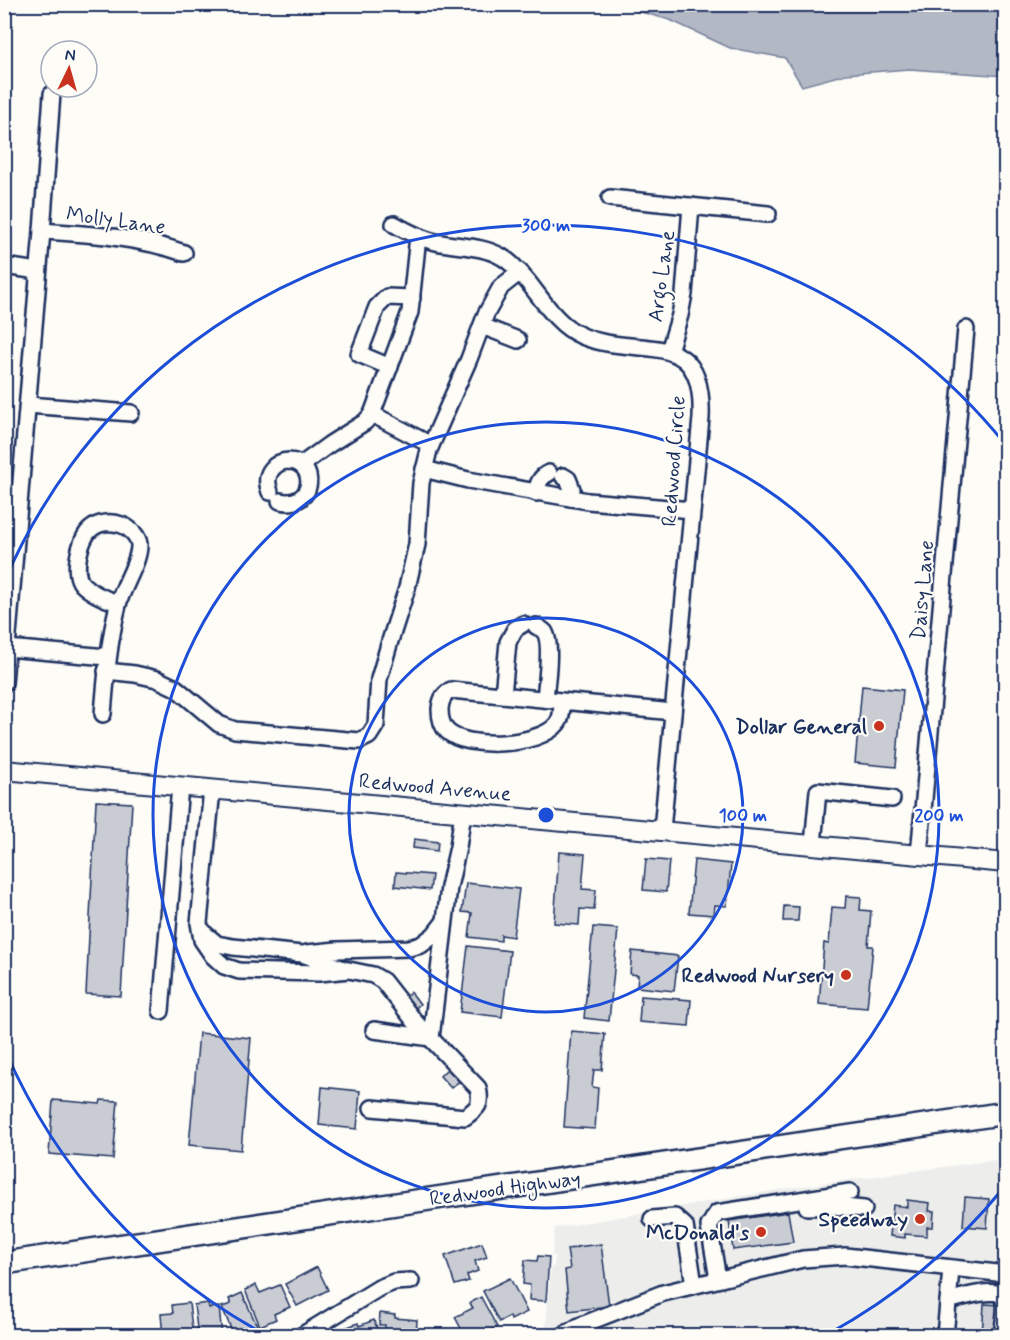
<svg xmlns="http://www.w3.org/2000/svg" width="1010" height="1340" viewBox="0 0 1010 1340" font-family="Mynerve,sans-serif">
<rect width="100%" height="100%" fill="#fdfcf7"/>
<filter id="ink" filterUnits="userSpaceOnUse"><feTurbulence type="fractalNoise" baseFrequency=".0167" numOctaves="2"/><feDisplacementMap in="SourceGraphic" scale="12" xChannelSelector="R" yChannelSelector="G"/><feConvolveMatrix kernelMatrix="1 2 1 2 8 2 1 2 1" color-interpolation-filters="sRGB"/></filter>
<g filter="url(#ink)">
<polygon fill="#edeeec" points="1002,1159 1005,1160 1005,1335 545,1336 551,1267 554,1267 555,1256 552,1255 555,1228 789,1188"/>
<polygon fill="#b3b8c5" stroke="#76819c" stroke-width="1.5" points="615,5 1005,5 1005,76 909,69 846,74 802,86 785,58 730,48 670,20"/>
<g fill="#c9ccd3" stroke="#1b2f5e" stroke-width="1.5">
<polygon points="862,686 903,690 896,767 855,763"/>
<polygon points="96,801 132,803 121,996 86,994"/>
<polygon points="414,839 438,842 437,851 413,848"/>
<polygon points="559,852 585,854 582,889 596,890 594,910 580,909 579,925 554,923"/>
<polygon points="646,859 669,861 666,892 643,890"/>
<polygon points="694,860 731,864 727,906 715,905 714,915 689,913"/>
<polygon points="396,872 432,875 430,890 395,886"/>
<polygon points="466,883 519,889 513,937 501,935 501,941 469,937 472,913 462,912"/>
<polygon points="846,896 861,897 860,910 871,911 868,946 873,946 867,1008 819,1004 824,943 829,944 832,907 845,908"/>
<polygon points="784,906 799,907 798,921 783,921"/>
<polygon points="593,927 618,929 609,1021 584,1018"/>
<polygon points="468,946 510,951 502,1017 460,1012"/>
<polygon points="632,951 678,956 674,991 637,987 638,975 630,974"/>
<polygon points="411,992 420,1004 415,1009 405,997"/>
<polygon points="641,996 691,1000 689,1026 639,1022"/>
<polygon points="571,1031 605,1034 602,1070 594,1070 592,1087 598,1088 595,1129 564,1127"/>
<polygon points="199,1033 251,1038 241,1150 189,1145"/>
<polygon points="450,1066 462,1079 451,1088 440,1076"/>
<polygon points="322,1087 360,1091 357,1129 319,1125"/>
<polygon points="53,1100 100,1104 101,1100 118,1101 113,1159 49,1154"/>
<polygon points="965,1197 989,1199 987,1228 963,1226"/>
<polygon points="907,1200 930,1203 929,1211 934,1211 933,1227 927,1227 927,1236 905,1234 905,1238 890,1236 893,1205 907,1207"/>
<polygon points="788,1212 793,1242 733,1250 729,1221"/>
<polygon points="482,1243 487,1257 475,1261 478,1271 467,1275 469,1281 455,1285 445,1256"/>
<polygon points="601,1244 609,1306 569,1311 565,1270 570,1269 567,1249 576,1248 576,1247"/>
<polygon points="538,1256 549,1257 546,1301 529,1300 530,1285 523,1284 525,1260 537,1261"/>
<polygon points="317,1267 328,1290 297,1306 285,1284"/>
<polygon points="510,1278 527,1312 511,1320 510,1316 499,1322 483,1291"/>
<polygon points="256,1285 260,1293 280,1285 290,1307 274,1314 276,1319 260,1326 245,1290"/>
<polygon points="242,1293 258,1328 241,1336 234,1336 222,1307 231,1304 229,1299"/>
<polygon points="481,1297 497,1327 480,1336 465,1336 455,1317 473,1308 470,1303"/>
<polygon points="189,1303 193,1336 163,1336 161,1314 173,1313 172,1305"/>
<polygon points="208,1303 209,1308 219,1307 222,1336 198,1336 194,1305"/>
<polygon points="984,1304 1000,1305 998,1336 982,1336"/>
<polygon points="380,1313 395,1315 395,1318 417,1320 416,1336 391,1336 391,1334 385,1334 385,1325 379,1325"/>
<polygon points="374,1320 380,1336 348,1336 345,1328 358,1323 359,1326"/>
</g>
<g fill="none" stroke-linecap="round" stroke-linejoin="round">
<g stroke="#1b2f5e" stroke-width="20">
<g id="minor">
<polyline points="610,198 768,214"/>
<path d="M 394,224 C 408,232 421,239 436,242 C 458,247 482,245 502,257 C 513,263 520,273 528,282 C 544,302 558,326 582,336 C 639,360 705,323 701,418 L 662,830"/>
<path d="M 42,231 C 89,234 139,237 184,253"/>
<polyline points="4,266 38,271"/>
<polyline points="482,326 518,340"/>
<polyline points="669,351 680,315 684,294 691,206"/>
<polyline points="390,367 359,354 377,307 387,297 412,298"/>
<polyline points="28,405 131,413"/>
<polyline points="372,414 431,445"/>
<polyline points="301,465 330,444 365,422 372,414 410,312 418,236"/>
<polyline points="424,469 468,480 588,501 692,510"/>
<polyline points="563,476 568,479 572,489 571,498"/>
<path d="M 270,492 C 267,484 266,476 272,469 C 276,464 282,461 289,461 C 318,462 315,509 280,501"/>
<path d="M 536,493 C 538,483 540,477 549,473"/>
<path d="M 536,626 C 536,626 544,630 544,631 C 553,642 546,685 545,699"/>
<polyline points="7,648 107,657"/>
<polyline points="106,671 135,674 157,679 176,688 219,724 235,730 359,741 369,736 376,725 379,679 390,641 407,588 417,544 421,483 429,450 469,359 486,314 501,287 520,272"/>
<polyline points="4,683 42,231 52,94"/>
<polyline points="503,695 508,642 515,629 523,624"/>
<path d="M 562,701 C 562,709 562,718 557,724 C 540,746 466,750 447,731 C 441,725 440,717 440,709 C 441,700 443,695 451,690 L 673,712"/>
<path d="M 103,714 C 106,677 109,641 118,605 C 122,587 140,562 139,544 C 138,536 130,528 122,525 C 112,521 99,522 91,529 C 80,538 72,572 82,584 C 92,594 105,599 118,603"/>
<path d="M 212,789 L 199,923 L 202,940 L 213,956 L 224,966 L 239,971 L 319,973 L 349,970 L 373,975 L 383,981 L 416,1023 L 478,1088 C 482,1104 478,1108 465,1117 L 372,1108"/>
<polyline points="813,844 818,791 892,799"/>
<polyline points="919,855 966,329"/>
<polyline points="203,931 205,934 217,944 233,947 302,954 344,969"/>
<polyline points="307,953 337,950 409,948 421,945 434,935 444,922"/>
<polyline points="161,1011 180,786"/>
<polyline points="374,1030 431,1038"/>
<polyline points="431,1038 449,887 458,847 463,812"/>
<polyline points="807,1207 833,1206 864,1209"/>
<polyline points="652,1219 675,1217 685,1226 694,1285"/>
<polyline points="718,1279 709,1226 717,1213 850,1192"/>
<path d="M 948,1301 C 959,1298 998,1286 1003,1297 C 1008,1305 1003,1326 1002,1336"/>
<polyline points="301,1336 379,1288 394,1282 411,1281"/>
<polyline points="562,1336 579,1326 663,1293 803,1259 845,1256 1006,1274"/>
<polyline points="945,1336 951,1269"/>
</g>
</g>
<g stroke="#1b2f5e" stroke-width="22">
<polyline id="major" points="4,770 1006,863"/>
</g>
<g stroke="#1b2f5e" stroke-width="26">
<polyline id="highway" points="4,1263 423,1200 1006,1113"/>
</g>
<use href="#minor" stroke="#fdfcf7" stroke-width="15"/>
<use href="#major" stroke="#fdfcf7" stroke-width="18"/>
<use href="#highway" stroke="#fdfcf7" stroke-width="21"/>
</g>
</g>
<g fill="none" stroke="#1d4ed8" stroke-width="3">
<circle cx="546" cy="815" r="197"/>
<circle cx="546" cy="815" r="393"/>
<path d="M1005 1186A590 590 0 0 1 828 1334M264 1334A590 590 0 0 1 5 1050M5 580A590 590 0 0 1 1005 444"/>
</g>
<g fill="#c8321e" stroke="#fdfcf7" stroke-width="2">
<circle cx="879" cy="726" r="6"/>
<circle cx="846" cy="975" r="6"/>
<circle cx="920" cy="1219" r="6"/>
<circle cx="761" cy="1232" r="6"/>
</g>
<g text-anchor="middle" stroke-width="4.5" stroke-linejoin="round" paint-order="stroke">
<g font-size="21" fill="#1b2f5e" stroke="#fdfcf7">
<text transform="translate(116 220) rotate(8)" y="7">Molly Lane</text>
<text transform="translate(661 276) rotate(-82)" y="7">Argo Lane</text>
<text transform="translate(673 461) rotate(-86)" y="7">Redwood Circle</text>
<text transform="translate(922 590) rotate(-85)" y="7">Daisy Lane</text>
<text transform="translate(435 787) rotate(5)" y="7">Redwood Avenue</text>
<text transform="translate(505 1188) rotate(-8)" y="7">Redwood Highway</text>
</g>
<g font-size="21" font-weight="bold" fill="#1b2f5e" stroke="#fdfcf7" text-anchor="end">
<text x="867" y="733">Dollar General</text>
<text x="834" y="982">Redwood Nursery</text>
<text x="908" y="1226">Speedway</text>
<text x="749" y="1239">McDonald's</text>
</g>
</g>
<circle cx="546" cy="815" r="9" fill="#1d4ed8" stroke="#fdfcf7" stroke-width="3"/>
<g font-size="18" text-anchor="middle" font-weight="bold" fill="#1d4ed8" stroke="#fdfcf7" stroke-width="4.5" stroke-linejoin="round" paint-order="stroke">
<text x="546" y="231">300 m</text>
<text x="743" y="821">100 m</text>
<text x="939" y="821">200 m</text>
</g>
<rect width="1010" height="1340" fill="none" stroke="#fdfcf7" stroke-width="24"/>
<rect x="12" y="12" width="986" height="1316" fill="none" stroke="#1b2f5e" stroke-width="2" filter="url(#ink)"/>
<g transform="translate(69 69) rotate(5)"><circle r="28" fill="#fdfcf7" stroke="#a3aaba" stroke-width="1.5"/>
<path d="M0-4.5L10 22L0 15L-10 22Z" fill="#c8321e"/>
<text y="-9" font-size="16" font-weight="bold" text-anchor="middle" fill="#1b2f5e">N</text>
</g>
</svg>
